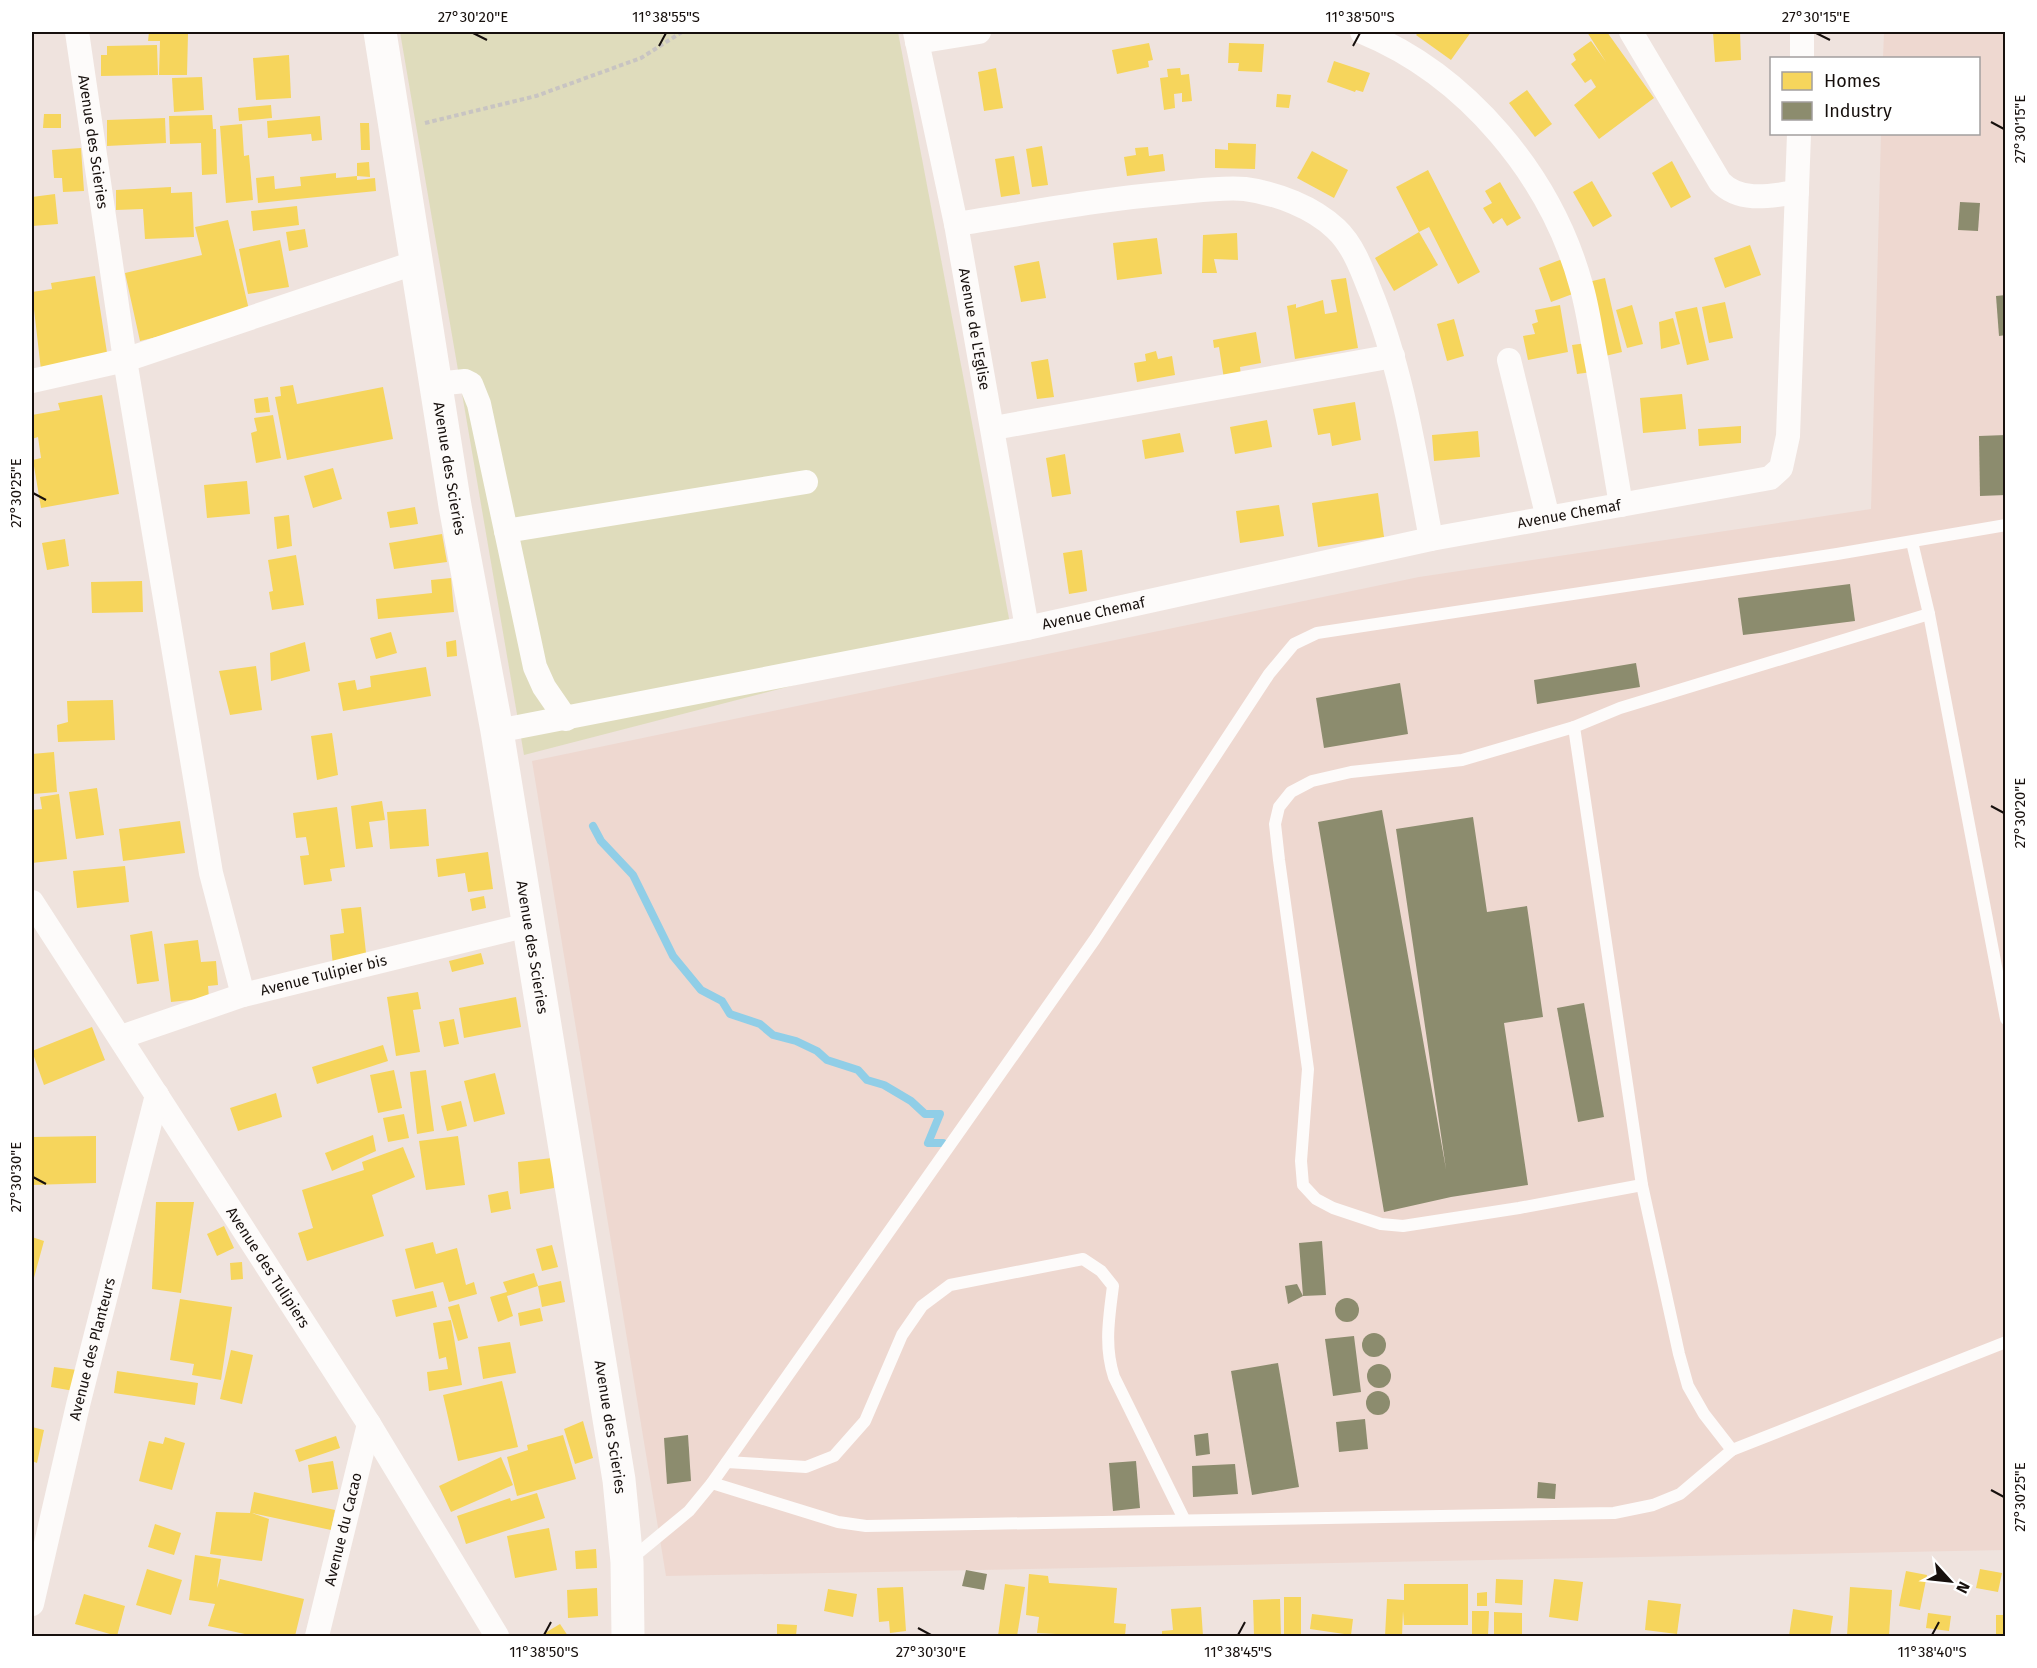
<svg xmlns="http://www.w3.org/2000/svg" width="2037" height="1668" viewBox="0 0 2037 1668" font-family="'Fira Sans',sans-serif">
<rect width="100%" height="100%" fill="#efe3de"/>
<polygon fill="#eed8d0" points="1884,32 2005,32 2005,1550 666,1576 532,761 1419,577 1871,509 1881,134 1978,134 1978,58 1883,58"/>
<polygon fill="#dfdcbc" points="400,32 898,32 1011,629 524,755"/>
<g fill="#f6d55c">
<polygon points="149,32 188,33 187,75 159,75 160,41 148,41"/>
<polygon points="1419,32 1471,32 1451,60 1416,35"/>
<polygon points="1587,32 1607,32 1654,98 1599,139 1574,105 1596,87 1591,79 1585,83 1571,64 1576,60 1573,54 1591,41 1606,62"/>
<polygon points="1713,32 1740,32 1741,60 1715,62"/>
<polygon points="1149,43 1153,60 1148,61 1149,67 1117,74 1112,50"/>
<polygon points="1229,43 1264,44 1262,72 1238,71 1239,63 1228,63"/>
<polygon points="157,45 158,75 101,76 101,55 107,55 107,46"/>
<polygon points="289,55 291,98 256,100 253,58"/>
<polygon points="1334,61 1370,73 1363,92 1356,90 1355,92 1327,82"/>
<polygon points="996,68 1003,108 984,111 978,72"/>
<polygon points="1180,68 1181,75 1189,74 1192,101 1182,102 1182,93 1174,94 1175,108 1164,110 1160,78 1168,77 1167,69"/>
<polygon points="202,77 204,110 174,112 172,78"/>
<polygon points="1527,90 1552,124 1535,137 1509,103"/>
<polygon points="1277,94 1291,95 1289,108 1276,107"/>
<polygon points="271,105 272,118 239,121 238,108"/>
<polygon points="44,114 61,114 61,128 43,128"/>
<polygon points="212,115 213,129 216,129 217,174 202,175 201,143 170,144 169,116"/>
<polygon points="320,116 322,140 312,141 311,134 268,138 267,121"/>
<polygon points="165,118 166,143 107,146 107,120"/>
<polygon points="360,123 369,123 370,150 361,150"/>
<polygon points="242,124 244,156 249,155 253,200 226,203 220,126"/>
<polygon points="1228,143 1256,144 1255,169 1215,168 1215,149 1228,150"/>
<polygon points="1042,146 1048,185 1032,187 1026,149"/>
<polygon points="1148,147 1149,156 1163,154 1165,171 1127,176 1124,157 1136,155 1135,148"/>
<polygon points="81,148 84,191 63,192 62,178 54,178 52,150"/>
<polygon points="1312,151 1348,170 1334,198 1297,178"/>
<polygon points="1014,156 1020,194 1001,197 995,159"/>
<polygon points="1672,161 1691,197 1671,208 1652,173"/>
<polygon points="369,162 370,177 357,176 357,163"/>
<polygon points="1428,170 1480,272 1458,284 1429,227 1419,232 1396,187"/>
<polygon points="336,173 336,178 357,176 357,180 375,178 376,191 258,203 256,178 274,176 275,189 301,186 300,177"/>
<polygon points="1592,181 1612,216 1593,227 1573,192"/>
<polygon points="1500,182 1521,218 1507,226 1502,218 1493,224 1483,208 1492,203 1485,191"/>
<polygon points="171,187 171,193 192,192 194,237 145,239 143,209 116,210 116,190"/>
<polygon points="55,194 58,224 32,226 32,197"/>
<polygon points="297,206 299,225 253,231 251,211"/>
<polygon points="228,220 250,314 140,341 125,273 202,255 195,227"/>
<polygon points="305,229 308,247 289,251 286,232"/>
<polygon points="1419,232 1438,265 1394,291 1375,258"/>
<polygon points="1237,233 1238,260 1214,259 1217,273 1202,273 1203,235"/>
<polygon points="1157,238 1162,274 1117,280 1113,243"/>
<polygon points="280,240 289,287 248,294 239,249"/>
<polygon points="1750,245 1761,275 1725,288 1714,258"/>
<polygon points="1565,258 1578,292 1551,302 1539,268"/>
<polygon points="1039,261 1046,298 1021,302 1014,266"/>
<polygon points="95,276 108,359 41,370 32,292 52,289 51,283"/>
<polygon points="1346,278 1358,348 1295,359 1287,306 1296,304 1296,308 1323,300 1325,314 1337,312 1331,280"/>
<polygon points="1605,278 1622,352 1601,357 1584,283"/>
<polygon points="1725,302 1733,338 1709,343 1702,307"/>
<polygon points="1560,305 1568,352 1528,360 1523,336 1535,334 1532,324 1538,322 1535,310"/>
<polygon points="1632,305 1643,344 1627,348 1616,310"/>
<polygon points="1697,307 1709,360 1687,365 1675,312"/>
<polygon points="1673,318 1680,344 1661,349 1659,322"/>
<polygon points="1454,319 1464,356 1447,361 1437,324"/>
<polygon points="1256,332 1261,363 1240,367 1241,376 1224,379 1219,347 1214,348 1213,340"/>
<polygon points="1587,343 1592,372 1577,374 1572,345"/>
<polygon points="1156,351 1158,359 1172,356 1175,375 1137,382 1134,363 1146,361 1145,354"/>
<polygon points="1048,359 1054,397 1037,399 1031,362"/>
<polygon points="293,385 297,404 383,387 393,439 287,460 275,397 281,396 280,387"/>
<polygon points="1682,394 1686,429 1643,433 1640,398"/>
<polygon points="102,395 119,494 41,508 33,460 41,458 38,437 32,439 32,415 60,410 58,403"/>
<polygon points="268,397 270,412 256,413 254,399"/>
<polygon points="1355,402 1361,440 1332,446 1330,433 1318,435 1313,409"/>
<polygon points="273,415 281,458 256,463 251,433 257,431 254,418"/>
<polygon points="1267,420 1272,447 1235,454 1230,427"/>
<polygon points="1741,426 1741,443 1699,446 1698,429"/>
<polygon points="1478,431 1480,457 1434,461 1432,435"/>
<polygon points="1180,433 1184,452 1145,459 1142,440"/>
<polygon points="1065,454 1071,494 1052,497 1046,458"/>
<polygon points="333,468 342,499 313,508 304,476"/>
<polygon points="247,481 250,514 207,518 204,485"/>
<polygon points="1378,493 1384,537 1318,547 1312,503"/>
<polygon points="1279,505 1284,536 1240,543 1236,511"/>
<polygon points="415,507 418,524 390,528 387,512"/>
<polygon points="289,515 292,546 277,549 274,517"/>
<polygon points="442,534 447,562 394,569 389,543"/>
<polygon points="65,539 69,566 47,570 42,543"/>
<polygon points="1082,550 1087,591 1069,594 1063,553"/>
<polygon points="296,555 304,605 272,610 269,592 273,591 268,560"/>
<polygon points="451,578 454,612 378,619 376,599 432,593 431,580"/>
<polygon points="142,581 143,612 92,613 91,582"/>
<polygon points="391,632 397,653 376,659 370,638"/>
<polygon points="456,640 457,656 447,657 446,642"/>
<polygon points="305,642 310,671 271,681 270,653"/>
<polygon points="256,666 262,710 230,715 219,671"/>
<polygon points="426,667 431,696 343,711 338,683 355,680 357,690 371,687 370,676"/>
<polygon points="113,700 115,740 58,742 57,725 68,722 67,701"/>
<polygon points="332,733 338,775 317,780 311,736"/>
<polygon points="54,752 57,792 33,794 32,754"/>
<polygon points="97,788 104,835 76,839 69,792"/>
<polygon points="59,794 67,859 32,863 32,810 42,809 40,797"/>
<polygon points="382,801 385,820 369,822 373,847 356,849 351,806"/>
<polygon points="337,807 345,867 330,869 332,881 304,885 300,856 309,855 306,837 296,838 293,813"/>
<polygon points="426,809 429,846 390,849 387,812"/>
<polygon points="180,821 185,853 123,861 119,829"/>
<polygon points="488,852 493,889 468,892 465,873 438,877 436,859"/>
<polygon points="125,866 129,902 77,908 73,871"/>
<polygon points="484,896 486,908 472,911 470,899"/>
<polygon points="361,907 367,962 333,966 330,935 344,933 341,909"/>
<polygon points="152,931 159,981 137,984 130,935"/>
<polygon points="198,940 201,962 216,961 218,985 208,986 209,998 171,1002 164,944"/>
<polygon points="481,953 484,964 452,972 449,961"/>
<polygon points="418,992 421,1009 413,1010 420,1052 396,1056 387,997"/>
<polygon points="516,997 521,1027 464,1038 459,1008"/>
<polygon points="454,1019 459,1044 444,1047 439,1022"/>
<polygon points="92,1027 105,1060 44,1085 32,1051"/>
<polygon points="383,1045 388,1061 317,1084 312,1067"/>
<polygon points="394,1070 402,1108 378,1113 370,1075"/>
<polygon points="426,1070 434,1131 417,1134 410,1072"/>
<polygon points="495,1073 505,1114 474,1122 464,1081"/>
<polygon points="276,1093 282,1117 238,1131 230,1108"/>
<polygon points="461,1101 467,1126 447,1131 441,1106"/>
<polygon points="404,1114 409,1138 388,1142 383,1118"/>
<polygon points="373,1135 376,1151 332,1171 325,1153"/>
<polygon points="96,1136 96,1183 32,1185 32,1137"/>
<polygon points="458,1136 465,1185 426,1190 419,1141"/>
<polygon points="403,1147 415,1177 372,1195 384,1236 307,1261 298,1233 313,1228 302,1190 364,1170 362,1162"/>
<polygon points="552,1158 554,1188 520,1194 518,1162"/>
<polygon points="508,1191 511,1209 491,1213 488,1195"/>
<polygon points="156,1202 194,1202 181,1293 152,1289"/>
<polygon points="224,1226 234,1248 217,1256 207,1234"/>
<polygon points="32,1237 44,1241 32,1285"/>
<polygon points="433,1242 436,1254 457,1248 466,1285 474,1282 477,1294 449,1302 443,1282 415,1289 405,1249"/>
<polygon points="552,1245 558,1267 542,1271 536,1249"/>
<polygon points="242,1262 243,1279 231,1280 230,1263"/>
<polygon points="534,1273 538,1286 507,1296 513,1316 498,1322 490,1297 507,1292 503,1282"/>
<polygon points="561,1281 565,1302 542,1307 538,1286"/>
<polygon points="433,1291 437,1307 396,1317 392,1300"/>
<polygon points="180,1299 232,1307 221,1380 192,1375 194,1364 170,1360"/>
<polygon points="459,1304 468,1338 458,1341 448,1307"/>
<polygon points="540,1308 543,1321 520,1326 518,1313"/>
<polygon points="451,1320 462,1385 429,1391 427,1372 448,1369 446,1357 439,1359 433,1323"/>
<polygon points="510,1342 516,1373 483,1379 478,1347"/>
<polygon points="231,1350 253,1355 242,1404 220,1399"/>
<polygon points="54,1367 77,1370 74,1391 51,1387"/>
<polygon points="117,1371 198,1383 195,1405 114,1393"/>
<polygon points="502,1381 518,1447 458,1461 443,1395"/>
<polygon points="583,1421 593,1458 575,1464 564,1429"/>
<polygon points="32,1427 44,1430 37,1463 32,1461"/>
<polygon points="563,1435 576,1479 517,1496 507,1457 528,1450 527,1445"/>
<polygon points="336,1436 340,1448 299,1462 295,1450"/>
<polygon points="165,1437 185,1443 172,1490 139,1481 149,1441 163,1444"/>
<polygon points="501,1457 513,1485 451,1512 439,1486"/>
<polygon points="333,1461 338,1489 312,1493 308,1465"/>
<polygon points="254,1492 335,1510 331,1530 252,1513 269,1519 262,1561 210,1554 216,1512 250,1513"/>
<polygon points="537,1493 545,1518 466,1544 457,1516 510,1498 511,1501"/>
<polygon points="155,1524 181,1533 174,1555 148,1547"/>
<polygon points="549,1528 557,1570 515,1578 507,1536"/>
<polygon points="596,1549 597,1568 576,1569 575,1551"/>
<polygon points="195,1555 221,1559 217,1588 220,1579 304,1599 295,1636 254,1636 208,1626 215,1604 189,1600"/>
<polygon points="147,1569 182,1580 171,1615 136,1605"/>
<polygon points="1980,1569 2002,1573 1998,1592 1976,1588"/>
<polygon points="1906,1571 1927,1575 1920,1610 1899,1606"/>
<polygon points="1029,1574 1048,1576 1049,1583 1117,1588 1114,1623 1126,1624 1125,1636 1055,1636 1056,1634 1037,1633 1039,1617 1026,1615"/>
<polygon points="1496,1579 1523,1580 1522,1605 1495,1603"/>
<polygon points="1554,1579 1583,1582 1578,1621 1549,1617"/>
<polygon points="1005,1584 1025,1587 1017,1636 998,1636"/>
<polygon points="1404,1584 1468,1584 1468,1625 1404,1625 1403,1611 1402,1636 1385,1636 1387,1599 1404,1600"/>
<polygon points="903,1587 906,1631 890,1633 889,1621 879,1622 877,1588"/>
<polygon points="1850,1587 1892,1590 1889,1636 1847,1636"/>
<polygon points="597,1588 598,1616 568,1618 567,1590"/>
<polygon points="828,1589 857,1594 853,1617 824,1611"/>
<polygon points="1487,1592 1487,1606 1477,1606 1477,1593"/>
<polygon points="84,1594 125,1606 117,1636 75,1624"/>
<rect x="1284" y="1597" width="17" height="39"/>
<polygon points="1280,1599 1281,1636 1254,1636 1253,1600"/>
<polygon points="1648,1600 1681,1604 1677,1634 1645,1630"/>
<polygon points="1201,1607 1203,1636 1162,1636 1162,1631 1173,1630 1171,1609"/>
<polygon points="1793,1609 1833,1616 1830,1636 1789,1636"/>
<polygon points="1472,1611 1489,1611 1488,1636 1472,1636"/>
<polygon points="1494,1612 1522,1613 1522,1636 1494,1636"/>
<polygon points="1928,1613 1951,1616 1949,1631 1926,1628"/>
<polygon points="1312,1614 1353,1619 1351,1635 1310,1629"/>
<rect x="1996" y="1615" width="10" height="21"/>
<polygon points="560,1624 568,1636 540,1636"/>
<polygon points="777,1624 797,1625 796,1636 777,1636"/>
</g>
<g fill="#8c8c6e">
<polygon points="1960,202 1980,203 1978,231 1958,230"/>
<polygon points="2006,295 2006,335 1999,336 1996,296"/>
<polygon points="2006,435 2006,495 1980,496 1979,436"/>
<polygon points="1850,584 1855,621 1743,635 1738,598"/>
<polygon points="1636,663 1640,687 1537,704 1534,680"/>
<polygon points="1400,683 1408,734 1324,748 1316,698"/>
<polygon points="1382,810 1446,1169 1396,829 1473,817 1487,912 1527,906 1543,1017 1504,1023 1528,1185 1451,1197 1384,1212 1318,822"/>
<polygon points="1584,1003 1604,1117 1578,1122 1557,1008"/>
<polygon points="1322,1241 1326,1295 1303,1296 1288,1304 1285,1286 1297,1284 1303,1296 1299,1243"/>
<circle cx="1347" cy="1310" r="12"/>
<circle cx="1374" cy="1345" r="12"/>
<polygon points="1354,1336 1361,1392 1333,1396 1325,1339"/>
<polygon points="1278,1363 1299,1487 1252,1495 1231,1371"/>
<circle cx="1379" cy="1376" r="12"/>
<circle cx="1378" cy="1403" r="12"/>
<polygon points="1365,1419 1368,1449 1339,1452 1336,1422"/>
<polygon points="1208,1433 1210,1454 1196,1456 1194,1435"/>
<polygon points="688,1435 691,1481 667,1484 664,1438"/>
<polygon points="1136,1461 1140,1508 1113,1511 1109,1463"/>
<polygon points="1235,1464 1238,1494 1193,1497 1192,1466"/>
<polygon points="1538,1482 1556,1484 1555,1499 1537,1498"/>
<polygon points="966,1570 987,1574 984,1590 962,1586"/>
</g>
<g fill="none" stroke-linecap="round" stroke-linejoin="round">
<polyline stroke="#90cee7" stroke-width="8" points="593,826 601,841 633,875 673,956 701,990 722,1001 730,1014 760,1024 773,1035 796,1041 817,1051 827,1060 858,1070 867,1080 884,1085 911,1101 925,1114 940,1114 928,1143 943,1143"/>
<polyline stroke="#c8c4c2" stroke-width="4" stroke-dasharray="4.5 3" stroke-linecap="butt" points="425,123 536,96 641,58 682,32"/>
<g stroke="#fdfbfa" stroke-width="12">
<polyline points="1912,542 1929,614 2006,1019"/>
<polyline points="1574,727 1462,760 1351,772 1312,781 1291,792 1279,807 1275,824 1279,860 1308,1069 1301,1161 1303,1185 1316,1199 1333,1208 1381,1224 1403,1226 1519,1208 1642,1185"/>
<polyline points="1732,1450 1704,1414 1688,1386 1679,1354 1642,1185 1574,727 1620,708 1929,614"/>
<path d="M 727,1462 L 806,1467 L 834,1456 L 865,1421 L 902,1335 L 922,1306 L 950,1285 L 1083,1259 L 1101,1271 L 1113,1286 C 1109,1318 1104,1346 1114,1377 L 1184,1519"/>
<polyline points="712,1483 838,1522 866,1526 1614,1513 1653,1505 1680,1494 1732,1450 2006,1342"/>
<polyline points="631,1559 689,1511 712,1483 1095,939 1269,674 1294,644 1317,633 1837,554 2006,525"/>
</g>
<g stroke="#fdfbfa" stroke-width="24">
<path id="s1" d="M 77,32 L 125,360 L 211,873 L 243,995"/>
<path id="s2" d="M 915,32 L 956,224 L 1027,628"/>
<path d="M 1362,32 C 1467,75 1551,176 1581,285 C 1587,305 1590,327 1594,348 C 1604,400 1612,452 1621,505"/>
<path d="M 1631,32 L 1720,182 C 1740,203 1771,196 1797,192"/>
<polyline points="917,42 979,32"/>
<polyline points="1802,58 1802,32"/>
<path d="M 956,224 C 1028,213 1100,199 1172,193 C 1196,191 1221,187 1245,189 C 1276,193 1313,207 1336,229 C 1352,244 1361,267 1369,288 C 1402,368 1415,454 1431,539"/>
<polyline points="1509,360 1548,518"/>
<polyline points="32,381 125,360 417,262"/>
<polyline points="436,384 465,381 471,384 479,404 535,667 544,687 566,719"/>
<polyline points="994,428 1393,356"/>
<polyline points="506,531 806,482"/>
<path id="s3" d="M 497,731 L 1027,628 L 1431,539 L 1770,478 L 1781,468 L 1788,436 L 1799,134"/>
<path id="s4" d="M 32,902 L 369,1424 L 497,1636"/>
<path id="s5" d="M 121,1037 L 243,995 L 528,925"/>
<path id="s6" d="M 32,1604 L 78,1405 L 157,1095"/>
<path id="s7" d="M 317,1636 L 369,1424"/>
</g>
<path stroke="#fdfbfa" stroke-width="33" id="s8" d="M 380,32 L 455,506 L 497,731 L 619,1480 L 627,1562 L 628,1636"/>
</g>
<path fill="none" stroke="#17100d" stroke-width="2" d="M 473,33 L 487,40M 1816,33 L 1830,40M 659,46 L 666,33M 1353,46 L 1360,33M 1991,122 L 2004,129M 33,493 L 46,500M 1991,806 L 2004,813M 33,1177 L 46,1184M 1991,1490 L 2004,1497M 918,1628 L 931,1635M 544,1635 L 551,1622M 1238,1635 L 1245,1622M 1932,1635 L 1939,1622"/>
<g text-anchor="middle" stroke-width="6" stroke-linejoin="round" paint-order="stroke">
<g font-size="15" fill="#17100d" stroke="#fff">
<text dy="5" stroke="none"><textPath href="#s1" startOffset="111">Avenue des Scieries</textPath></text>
<text dy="5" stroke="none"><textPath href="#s2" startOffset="303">Avenue de L'Eglise</textPath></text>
<text dy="5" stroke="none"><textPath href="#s8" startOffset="442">Avenue des Scieries</textPath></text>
<text dy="5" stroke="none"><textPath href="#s3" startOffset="1094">Avenue Chemaf</textPath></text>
<text dy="5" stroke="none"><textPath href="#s3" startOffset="608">Avenue Chemaf</textPath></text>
<text dy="5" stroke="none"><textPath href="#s8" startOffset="928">Avenue des Scieries</textPath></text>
<text dy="5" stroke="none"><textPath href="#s5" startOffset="212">Avenue Tulipier bis</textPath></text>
<text dy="5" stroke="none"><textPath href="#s4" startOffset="435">Avenue des Tulipiers</textPath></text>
<text dy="5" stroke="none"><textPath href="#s6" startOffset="262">Avenue des Planteurs</textPath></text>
<text dy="5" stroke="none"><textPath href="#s8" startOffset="1414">Avenue des Scieries</textPath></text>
<text dy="5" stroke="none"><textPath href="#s7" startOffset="110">Avenue du Cacao</textPath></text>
</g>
</g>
<rect width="2037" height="1668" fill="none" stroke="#ffffff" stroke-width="66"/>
<rect x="1770" y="57" width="210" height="78" fill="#ffffff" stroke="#a29f9e" stroke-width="1.5"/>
<rect x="1782" y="72" width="30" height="18" fill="#f6d55c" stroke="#a29f9e" stroke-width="1.5"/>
<text x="1824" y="87" font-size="18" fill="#17100d">Homes</text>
<rect x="1782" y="102" width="30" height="18" fill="#8c8c6e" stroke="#a29f9e" stroke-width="1.5"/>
<text x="1824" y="117" font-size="18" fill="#17100d">Industry</text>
<g transform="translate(1950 1581) rotate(117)" stroke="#ffffff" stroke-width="4.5" paint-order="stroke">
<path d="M0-4.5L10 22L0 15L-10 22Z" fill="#17100d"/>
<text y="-9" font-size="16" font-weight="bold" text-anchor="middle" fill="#17100d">N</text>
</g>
<rect x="33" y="33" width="1971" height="1602" fill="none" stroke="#17100d" stroke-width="2"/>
<g font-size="15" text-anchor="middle" fill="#17100d">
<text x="473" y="22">27°30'20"E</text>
<text x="666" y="22">11°38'55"S</text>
<text x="1360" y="22">11°38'50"S</text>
<text x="1816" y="22">27°30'15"E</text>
<text transform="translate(2020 129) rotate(-90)" y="5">27°30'15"E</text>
<text transform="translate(16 493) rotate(-90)" y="5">27°30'25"E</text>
<text transform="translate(2020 813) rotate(-90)" y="5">27°30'20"E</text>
<text transform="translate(16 1177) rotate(-90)" y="5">27°30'30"E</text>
<text transform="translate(2020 1497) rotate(-90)" y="5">27°30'25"E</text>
<text x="544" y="1657">11°38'50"S</text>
<text x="931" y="1657">27°30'30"E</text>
<text x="1238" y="1657">11°38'45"S</text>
<text x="1932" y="1657">11°38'40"S</text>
</g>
</svg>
